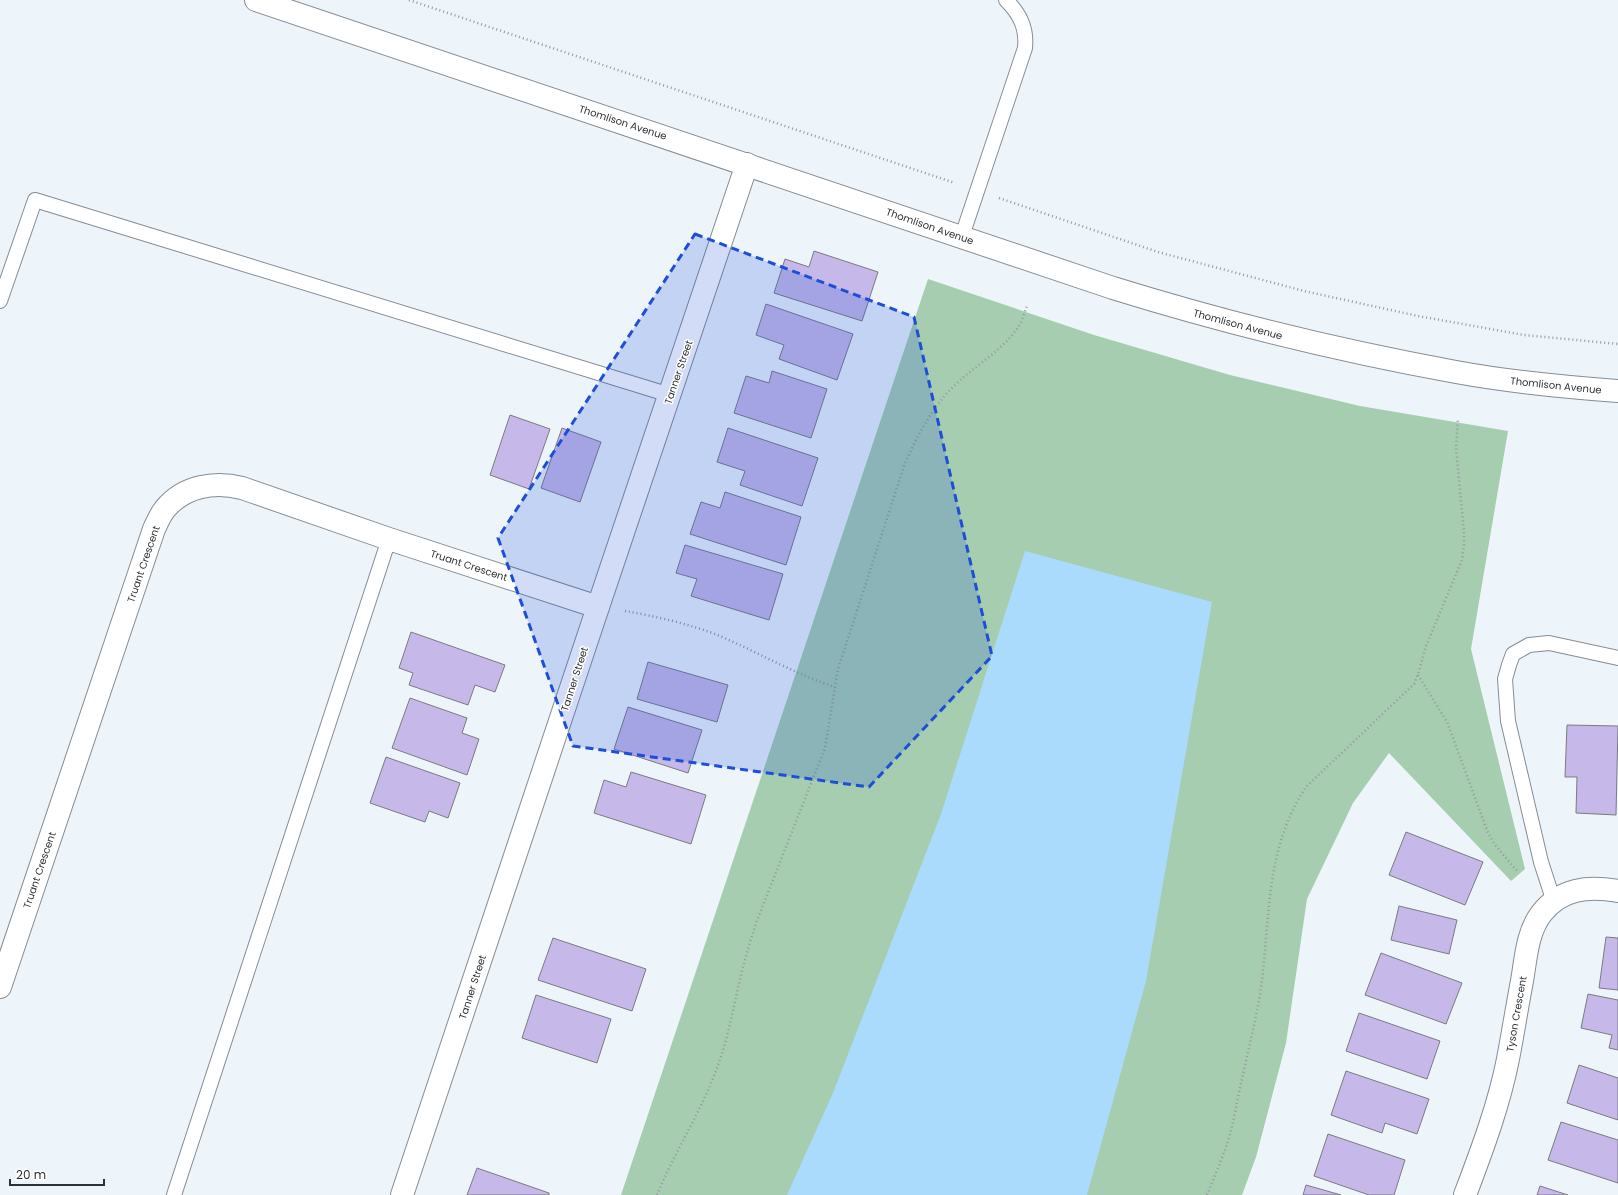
<svg xmlns="http://www.w3.org/2000/svg" width="1618" height="1195" viewBox="0 0 1618 1195" font-family="Poppins,sans-serif">
<rect width="100%" height="100%" fill="#edf4fa"/>
<polygon fill="#a6cdb0" points="928,279 1094,335 1230,375 1360,406 1508,431 1471,649 1525,869 1511,881 1389,753 1353,803 1307,899 1286,1043 1256,1157 1242,1195 621,1195"/>
<polygon fill="#aadbfc" points="1025,551 1212,602 1146,981 1087,1195 787,1195 833,1093 941,814"/>
<g fill="#c6b9e9" stroke="#7b7a81">
<polygon points="814,251 878,272 862,321 774,293 785,259 809,267"/>
<polygon points="766,304 853,334 837,380 779,359 784,345 756,335"/>
<polygon points="772,371 827,389 811,438 734,413 746,376 769,383"/>
<polygon points="510,415 550,429 529,489 490,475"/>
<polygon points="562,428 601,442 580,502 541,488"/>
<polygon points="728,428 818,458 802,506 740,485 745,471 717,462"/>
<polygon points="725,492 801,517 786,565 690,534 701,502 720,508"/>
<polygon points="685,545 783,574 769,620 691,596 697,579 676,573"/>
<polygon points="411,632 505,665 495,692 475,685 468,705 409,685 413,673 399,668"/>
<polygon points="648,662 728,685 717,722 637,699"/>
<polygon points="410,698 467,718 462,733 479,739 467,775 392,748"/>
<polygon points="628,707 702,730 688,773 614,749"/>
<polygon points="1567,725 1618,726 1616,815 1576,813 1577,777 1565,777"/>
<polygon points="386,757 460,783 448,818 429,811 425,822 370,803"/>
<polygon points="631,772 706,795 691,844 594,813 604,780 626,787"/>
<polygon points="1406,832 1483,862 1465,905 1389,875"/>
<polygon points="1399,906 1457,920 1449,954 1391,940"/>
<polygon points="1606,937 1618,938 1618,990 1599,988"/>
<polygon points="553,938 646,969 632,1011 538,980"/>
<polygon points="1381,953 1462,983 1446,1024 1365,995"/>
<polygon points="1588,994 1618,1000 1618,1050 1609,1048 1612,1035 1581,1028"/>
<polygon points="536,995 611,1019 597,1063 522,1038"/>
<polygon points="1359,1013 1440,1041 1427,1079 1346,1051"/>
<polygon points="1579,1065 1618,1078 1618,1120 1567,1103"/>
<polygon points="1346,1071 1429,1099 1417,1134 1385,1123 1382,1133 1331,1115"/>
<polygon points="1561,1122 1618,1140 1618,1183 1548,1160"/>
<polygon points="1328,1134 1405,1160 1394,1195 1369,1195 1314,1176"/>
<polygon points="477,1168 549,1193 549,1195 467,1195"/>
<polygon points="1306,1185 1341,1195 1303,1195"/>
<polygon points="1540,1186 1568,1195 1537,1195"/>
</g>
<g fill="none" stroke-linecap="round" stroke-linejoin="round">
<g stroke="#868c92" stroke-width="16">
<g id="service">
<path d="M 962,236 L 1025,48 C 1027,28 1020,14 1006,0"/>
<polyline points="0,301 35,200 670,395"/>
<polyline points="1554,902 1541,862 1508,721 1505,679 1509,665 1513,654 1529,645 1549,643 1618,658"/>
<polyline points="174,1195 389,539"/>
</g>
</g>
<g stroke="#868c92" stroke-width="24">
<g id="minor">
<path d="M 0,987 L 154,529 C 157,523 160,515 165,509 C 184,486 214,481 242,488 L 389,539 L 598,607"/>
<polyline points="402,1195 598,607 747,164"/>
<path d="M 1465,1195 C 1482,1150 1499,1105 1508,1059 C 1513,1033 1517,1007 1522,981 C 1526,958 1527,933 1541,914 C 1561,888 1588,886 1618,891"/>
</g>
</g>
<g stroke="#868c92" stroke-width="24">
<path id="tertiary" d="M 256,0 L 1113,288 C 1226,323 1340,351 1456,372 C 1510,382 1564,387 1618,391"/>
</g>
<g stroke="#93989d" stroke-width="2.5" stroke-dasharray="1 3" stroke-linecap="butt">
<polyline points="409,0 955,183"/>
<polyline points="999,198 1158,252 1304,291 1418,316 1524,335 1618,344"/>
<path d="M 625,611 C 655,616 693,625 720,636 C 759,653 795,674 835,687"/>
<polyline points="1418,675 1447,722 1488,833 1495,845 1518,872"/>
<path d="M 657,1195 C 675,1151 701,1112 717,1068 C 728,1039 733,1009 740,979 C 745,958 751,938 758,918 L 825,748 L 838,669 L 905,463 C 917,437 931,409 952,388 C 973,366 1002,352 1019,326 C 1023,320 1024,313 1027,306"/>
<path d="M 1207,1195 C 1214,1178 1221,1161 1227,1144 C 1234,1123 1237,1100 1242,1079 C 1248,1051 1255,1023 1260,995 C 1271,922 1263,852 1306,787 L 1414,684 L 1419,671 L 1426,646 L 1462,560 L 1464,545 L 1464,532 L 1456,448 L 1458,418"/>
</g>
<use href="#service" stroke="#fff" stroke-width="14"/>
<use href="#minor" stroke="#fff" stroke-width="22"/>
<use href="#tertiary" stroke="#fff" stroke-width="22"/>
</g>
<path fill="#1d4ed8" fill-opacity="0.2" stroke="#1d4ed8" stroke-width="3" stroke-dasharray="8 5" stroke-linejoin="round" d="M 695,234 L 914,317 L 992,656 L 869,787 L 573,746 L 498,538 Z"/>
<g text-anchor="middle" stroke-width="3" stroke-linejoin="round" paint-order="stroke">
<g font-size="10" fill="#2e3033" stroke="#fff">
<text transform="translate(623 122) rotate(18)" y="4">Thomlison Avenue</text>
<text transform="translate(930 226) rotate(19)" y="4">Thomlison Avenue</text>
<text transform="translate(1238 324) rotate(15)" y="4">Thomlison Avenue</text>
<text transform="translate(678 372) rotate(-71)" y="4">Tanner Street</text>
<text transform="translate(1556 385) rotate(6)" y="4">Thomlison Avenue</text>
<text transform="translate(143 564) rotate(-71)" y="4">Truant Crescent</text>
<text transform="translate(469 565) rotate(18)" y="4">Truant Crescent</text>
<text transform="translate(574 679) rotate(-72)" y="4">Tanner Street</text>
<text transform="translate(39 870) rotate(-71)" y="4">Truant Crescent</text>
<text transform="translate(472 987) rotate(-72)" y="4">Tanner Street</text>
<text transform="translate(1516 1014) rotate(-80)" y="4">Tyson Crescent</text>
</g>
</g>
<path d="M10 1179v6h94v-6" fill="none" stroke="#2e3033" stroke-width="2"/>
<text x="16" y="1179" font-size="12" fill="#2e3033" stroke="#ffffff" stroke-width="3" paint-order="stroke">20 m</text>
</svg>
